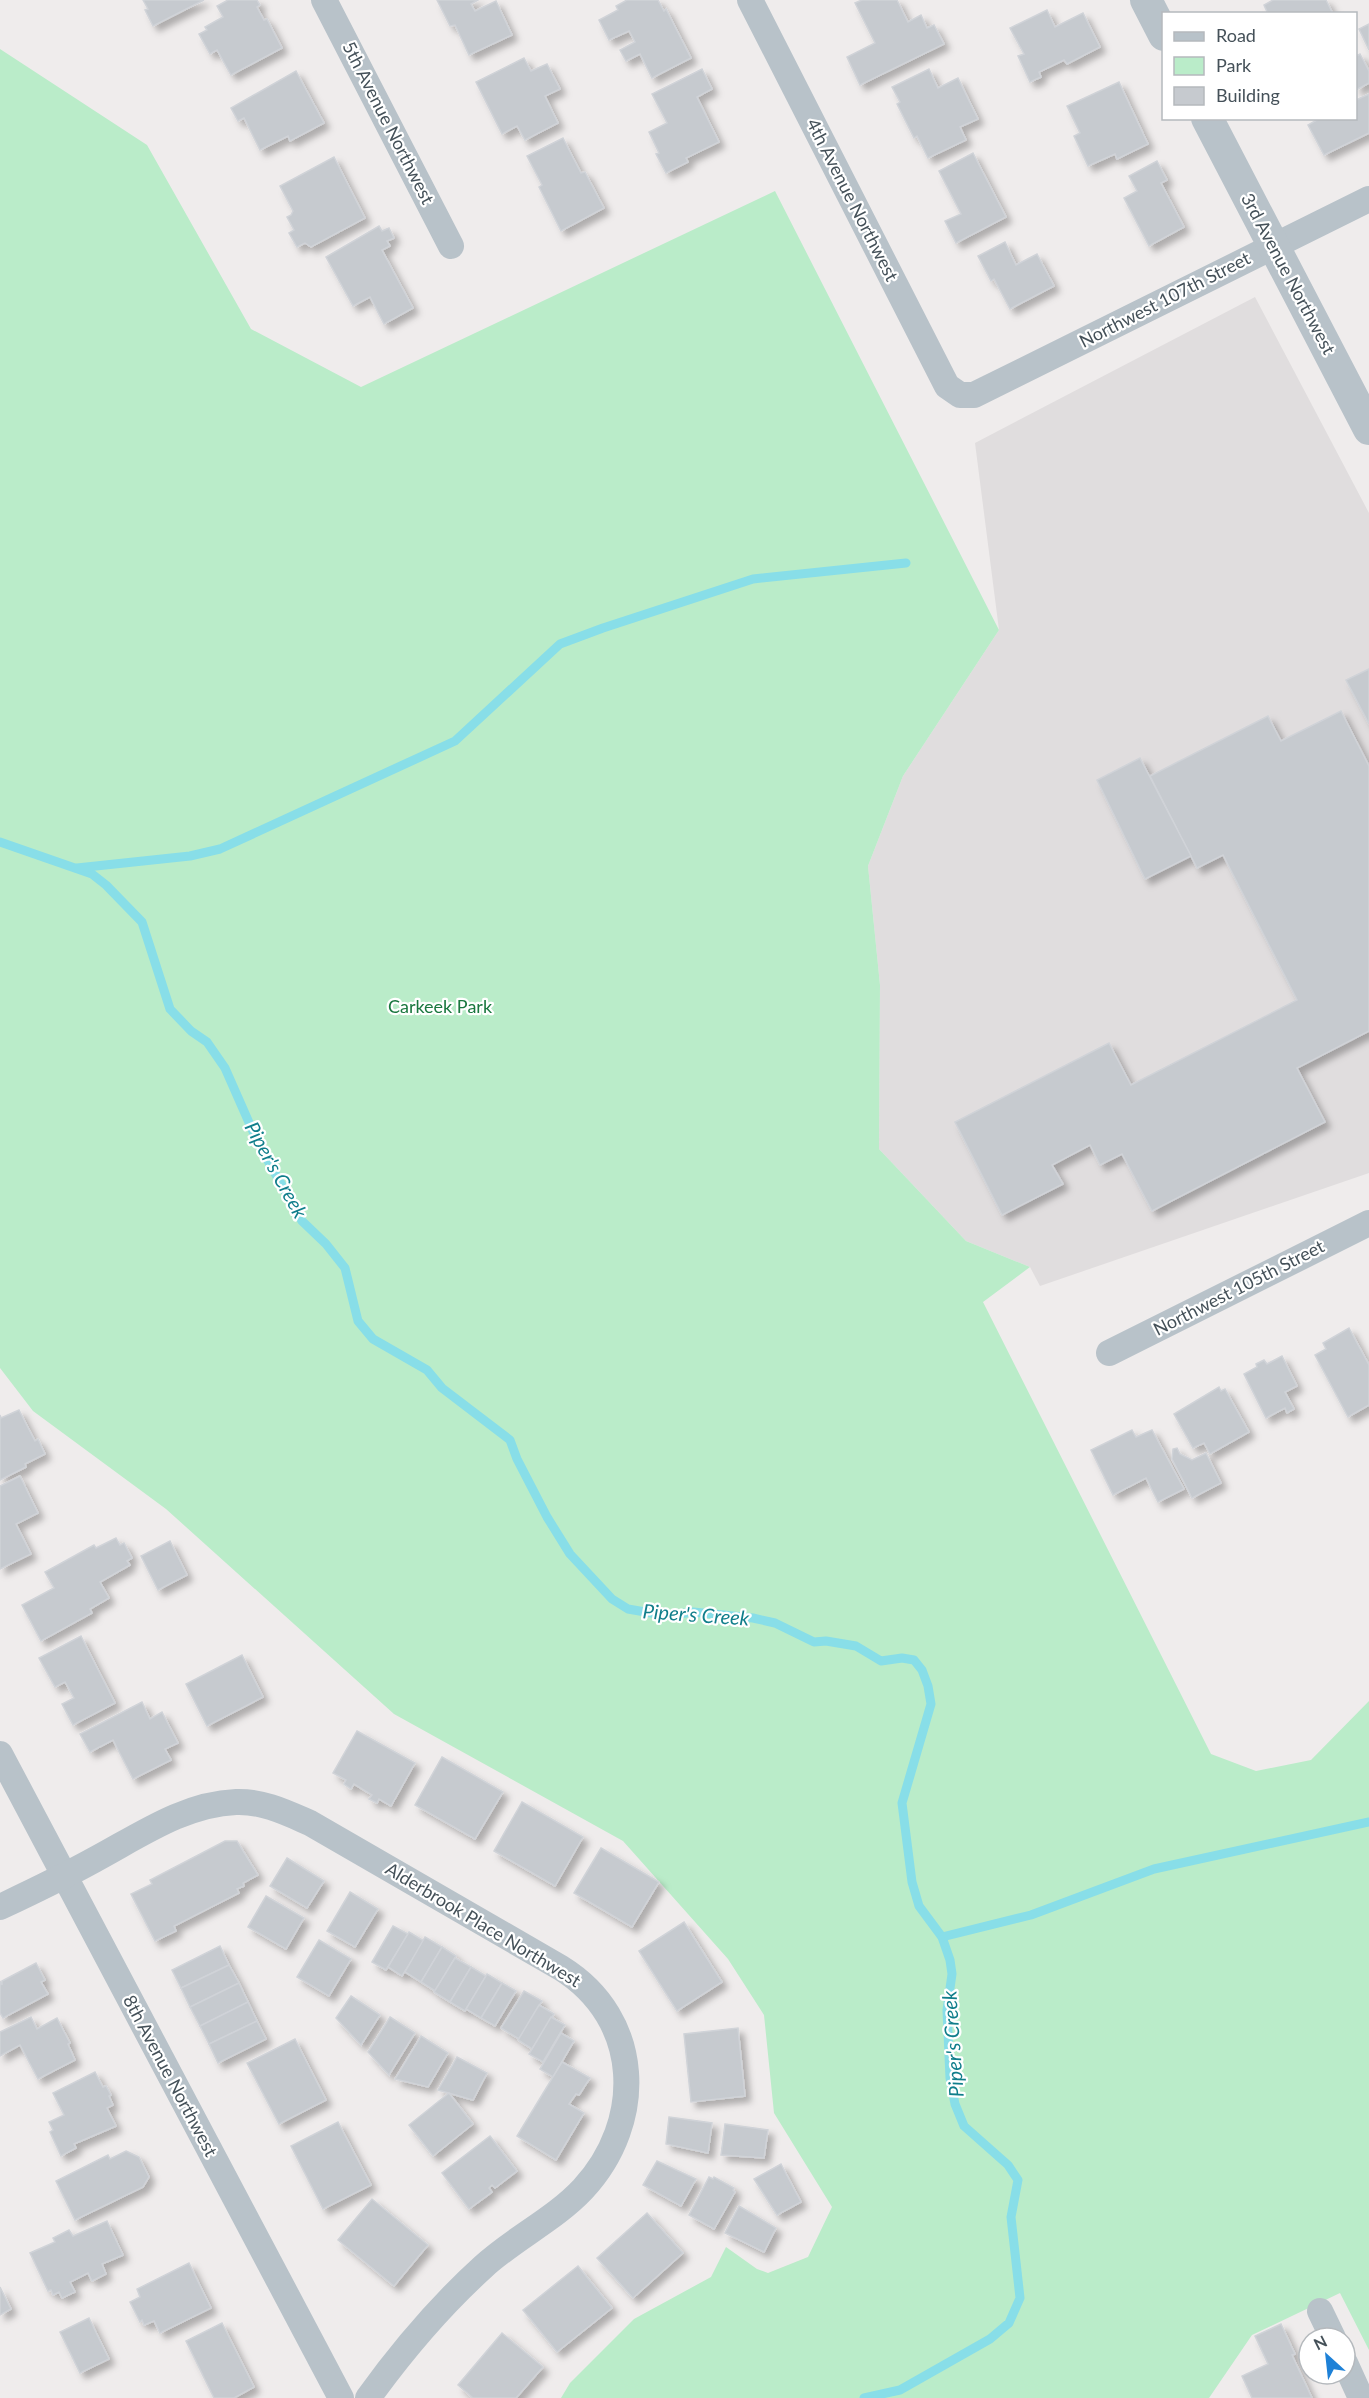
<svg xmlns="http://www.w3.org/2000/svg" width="1369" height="2398" viewBox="0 0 1369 2398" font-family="Lato,sans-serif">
<defs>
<filter id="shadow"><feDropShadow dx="5.5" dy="5.5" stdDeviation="3" flood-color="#0004"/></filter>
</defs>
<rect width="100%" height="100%" fill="#efecec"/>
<polygon fill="#e0ddde" points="1255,297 1369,513 1369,1173 1040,1286 1030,1267 966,1241 879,1149 880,985 868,866 903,776 999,630 975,443"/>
<polygon fill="#baecc9" points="0,49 147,145 251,329 361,387 775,191 999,630 903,776 868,866 880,985 879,1149 966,1241 1030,1267 983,1302 1211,1754 1256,1771 1311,1760 1369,1701 1369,2350 1340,2293 1252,2335 1209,2398 561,2398 570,2383 634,2319 711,2277 726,2247 757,2269 768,2273 808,2257 832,2207 774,2113 764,2015 728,1959 623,1841 394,1714 166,1509 33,1411 0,1368"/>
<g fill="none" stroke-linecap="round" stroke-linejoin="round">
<g stroke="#88dee8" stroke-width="9">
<polyline points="0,842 92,874 106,885 142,922 170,1009 191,1031 207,1042 225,1068 258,1143 302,1221 326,1244 345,1268 358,1321 373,1339 427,1370 442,1388 510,1440 517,1459 547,1517 570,1554 612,1599 628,1609 651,1613 671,1615 693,1612 753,1618 775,1623 814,1642 826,1641 856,1646 881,1661 902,1658 914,1660 922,1670 928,1686 931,1704 902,1803 912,1882 919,1906 942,1937 950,1960 952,1974 947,2010 950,2078 955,2104 964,2126 1008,2165 1018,2180 1011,2217 1020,2298 1009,2323 990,2339 900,2390 864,2398"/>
<polyline points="77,868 190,856 220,849 455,741 560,644 603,628 753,579 906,563"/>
<polyline points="942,1937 1031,1915 1154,1869 1369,1822"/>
</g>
</g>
<g fill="#c6cacf" stroke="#d0d3d8" stroke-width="1.5" filter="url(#shadow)">
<polygon points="143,0 204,0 153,26 145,10 148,9"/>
<polygon points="228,0 257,0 260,5 257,7 264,20 267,19 282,48 231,75 217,50 210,54 199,34 207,30 205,27 223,17 217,6"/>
<polygon points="437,0 478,0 471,4 475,11 496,1 512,35 469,55 455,25 450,26"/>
<polygon points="627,0 658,0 664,11 666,9 691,58 652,78 640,54 626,61 620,50 635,42 629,31 609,40 599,20 618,10 616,6"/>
<polygon points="862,0 897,0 908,22 921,15 927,28 934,25 944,44 860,85 847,57 875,43 855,3"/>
<polygon points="1273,0 1326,0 1333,14 1268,14 1264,5"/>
<polygon points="1047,10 1055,27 1083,13 1100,47 1067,64 1064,60 1039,72 1041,77 1030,82 1018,56 1024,54 1010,28"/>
<polygon points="1369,24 1369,50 1359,29"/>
<polygon points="1360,54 1369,71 1369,83 1356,90 1356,56"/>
<polygon points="524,58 531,71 547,64 560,89 545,96 558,123 525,140 517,126 502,134 476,82"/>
<polygon points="702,69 712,89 697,97 719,142 686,158 688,162 666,173 656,154 659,153 649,132 667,123 652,94"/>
<polygon points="929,69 938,88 958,78 978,119 960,127 966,140 928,158 917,136 914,138 897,104 900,102 892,87"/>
<polygon points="296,71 324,123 290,141 288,136 260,150 244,118 238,121 231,108"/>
<polygon points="1119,82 1148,144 1117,159 1115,154 1088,166 1074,136 1080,133 1067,106"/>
<polygon points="1369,94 1369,133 1324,155 1308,125 1320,118 1356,118 1356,100"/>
<polygon points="563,138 581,173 585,172 604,208 561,231 539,187 542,185 527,156"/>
<polygon points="973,153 1006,217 956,243 945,221 961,214 939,171"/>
<polygon points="334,157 365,218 311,247 305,243 297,247 289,233 294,230 287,217 291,215 293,211 280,186"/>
<polygon points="1157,161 1167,180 1161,183 1184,227 1149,246 1124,198 1137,191 1129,176"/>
<polygon points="379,226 382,231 389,228 394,238 387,241 390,246 382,250 413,308 384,324 370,297 353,306 326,257"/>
<polygon points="1005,242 1016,265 1037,254 1054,286 1010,309 994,279 991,281 978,256"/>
<polygon points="1369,669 1369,724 1346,680"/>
<polygon points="1341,711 1369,766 1369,1031 1297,1068 1325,1122 1152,1211 1122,1154 1100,1165 1090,1145 1052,1165 1063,1184 1002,1215 955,1122 1109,1043 1131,1085 1297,1000 1223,855 1197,868 1150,776 1268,716 1281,741"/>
<polygon points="1140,758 1191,856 1145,879 1097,780"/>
<polygon points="1349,1328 1369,1365 1369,1405 1348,1417 1315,1355 1326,1349 1323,1343"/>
<polygon points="1282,1356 1297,1386 1285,1392 1294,1409 1287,1413 1285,1408 1266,1418 1244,1374 1257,1367 1256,1364 1264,1360 1267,1364"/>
<polygon points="1219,1387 1221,1391 1225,1389 1249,1432 1210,1454 1204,1443 1193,1448 1174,1414"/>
<polygon points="19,1410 35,1441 38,1439 45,1454 25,1464 26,1467 0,1480 0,1415 1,1418"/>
<polygon points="1132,1430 1136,1437 1152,1430 1184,1489 1158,1502 1146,1478 1113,1495 1091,1450"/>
<polygon points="1177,1448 1180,1454 1192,1460 1206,1453 1221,1483 1192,1498 1172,1459 1173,1449"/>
<polygon points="20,1476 38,1513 16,1524 31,1554 0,1569 0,1486"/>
<polygon points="116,1538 120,1545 124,1543 132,1558 127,1561 130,1565 100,1582 109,1598 90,1609 92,1613 41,1641 22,1605 54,1588 45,1572 94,1545 96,1548"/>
<polygon points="170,1541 187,1575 158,1590 141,1556"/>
<polygon points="81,1636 115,1703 73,1725 62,1704 74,1698 65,1682 55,1687 39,1658"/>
<polygon points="242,1655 263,1697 207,1726 186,1684"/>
<polygon points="142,1702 150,1719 162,1712 178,1743 165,1749 171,1760 133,1779 113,1740 90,1752 80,1734"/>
<polygon points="357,1731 415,1763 391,1806 379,1799 377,1803 369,1799 372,1795 354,1784 351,1789 344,1784 346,1780 333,1773"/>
<polygon points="442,1757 503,1792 475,1839 415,1805"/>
<polygon points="522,1802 583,1837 555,1886 494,1851"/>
<polygon points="225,1841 237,1841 258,1875 243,1883 244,1886 237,1889 239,1893 174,1926 176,1931 155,1941 131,1894 152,1884 150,1880"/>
<polygon points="601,1848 659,1882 632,1927 574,1893"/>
<polygon points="287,1858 324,1881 307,1908 270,1886"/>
<polygon points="350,1892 378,1909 355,1947 327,1931"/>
<polygon points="266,1896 304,1918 286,1949 248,1927"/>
<polygon points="684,1922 722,1982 677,2011 639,1951"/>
<polygon points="393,1926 408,1934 386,1970 372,1962"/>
<polygon points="409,1932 424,1941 402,1976 388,1967"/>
<polygon points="425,1937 442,1947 421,1982 405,1972"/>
<polygon points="319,1940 351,1959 329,1996 297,1977"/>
<polygon points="220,1946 229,1965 181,1988 172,1970"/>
<polygon points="442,1947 456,1956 435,1991 421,1982"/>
<polygon points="455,1958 471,1967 450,2002 434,1992"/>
<polygon points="36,1963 45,1980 41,1982 48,1994 3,2018 0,2013 0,1981 2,1985 2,1981"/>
<polygon points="229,1965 239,1983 190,2007 181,1988"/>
<polygon points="471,1967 486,1976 465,2011 450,2002"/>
<polygon points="487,1974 502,1983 481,2018 466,2009"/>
<polygon points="239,1983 248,2002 200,2026 190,2007"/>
<polygon points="502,1983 516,1991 495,2026 481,2018"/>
<polygon points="524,1991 542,2001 519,2039 501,2028"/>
<polygon points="351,1996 380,2015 361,2045 336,2018"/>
<polygon points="248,2002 257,2021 209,2044 200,2026"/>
<polygon points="539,2005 554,2014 532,2049 518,2040"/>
<polygon points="31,2017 37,2029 57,2018 70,2043 68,2044 75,2060 38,2079 20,2045 0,2056 0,2032"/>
<polygon points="390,2017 415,2033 389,2075 368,2052"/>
<polygon points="551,2017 565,2025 543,2062 529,2054"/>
<polygon points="257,2021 266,2039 218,2063 209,2044"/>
<polygon points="738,2028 745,2096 691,2102 684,2034"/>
<polygon points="561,2033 574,2041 553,2077 540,2069"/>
<polygon points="421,2036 448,2053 428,2087 395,2079"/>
<polygon points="295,2039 326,2100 279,2124 247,2063"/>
<polygon points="457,2057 487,2073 473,2100 438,2090"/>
<polygon points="562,2062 590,2078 579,2095 576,2094 569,2104 584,2113 556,2160 517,2136"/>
<polygon points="95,2072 103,2087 106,2086 111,2095 109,2096 113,2105 107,2108 116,2126 74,2144 76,2148 61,2156 50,2132 53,2130 49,2122 64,2115 53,2093"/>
<polygon points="449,2093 473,2124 433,2156 409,2125"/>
<polygon points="669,2117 712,2123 708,2153 666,2144"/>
<polygon points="338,2122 371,2185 323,2209 291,2146"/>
<polygon points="725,2124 768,2130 764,2158 721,2155"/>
<polygon points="490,2136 517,2171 495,2188 492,2185 489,2188 492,2192 469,2209 442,2173"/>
<polygon points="126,2151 139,2157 149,2177 143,2187 75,2220 56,2181 108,2155 110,2159"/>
<polygon points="657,2161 696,2179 681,2206 643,2185"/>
<polygon points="781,2164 801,2202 777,2215 754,2179"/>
<polygon points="709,2177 713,2179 714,2177 734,2188 733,2190 735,2192 714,2229 689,2215"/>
<polygon points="372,2199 428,2245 394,2286 338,2240"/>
<polygon points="739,2206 776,2228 764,2252 725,2233"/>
<polygon points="647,2213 683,2253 633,2298 597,2258"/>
<polygon points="107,2221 123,2255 102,2264 106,2274 92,2281 88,2273 70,2282 75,2292 62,2298 59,2292 53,2295 51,2290 48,2291 30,2253 55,2242 53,2238 69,2230 73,2236"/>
<polygon points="189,2263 211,2308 160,2333 154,2321 144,2325 142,2320 140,2322 130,2302 140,2297 137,2289"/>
<polygon points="578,2266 612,2308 557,2352 523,2310"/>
<polygon points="0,2287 11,2309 0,2315"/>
<polygon points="89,2318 109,2359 80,2373 60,2332"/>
<polygon points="222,2323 254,2387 234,2398 214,2398 186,2341"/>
<polygon points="1281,2324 1295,2354 1292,2355 1312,2398 1252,2398 1242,2376 1268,2364 1255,2336"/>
<polygon points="502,2333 543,2367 516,2398 473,2398 458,2385"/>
</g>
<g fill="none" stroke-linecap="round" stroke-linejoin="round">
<g stroke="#b8c2c9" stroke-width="26">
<polyline points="324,0 451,246"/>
<polyline points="750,0 947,386 960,395 974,395 1369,199"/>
<polyline points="1109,1353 1369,1223"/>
<polyline points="0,1754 341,2398"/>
<path d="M 0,1907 C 32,1892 63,1877 94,1860 C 139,1836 184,1804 236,1802 C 263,1801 287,1813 310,1823 L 561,1968 C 643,2019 645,2122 583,2189 C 555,2219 513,2239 483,2267 C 440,2306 402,2351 368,2398"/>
<polyline points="1320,2311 1333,2338"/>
<polyline points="1345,2363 1361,2398"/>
</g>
<g stroke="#b8c2c9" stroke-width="32">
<polyline points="1146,0 1164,35"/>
<polyline points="1207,118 1369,429"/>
</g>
</g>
<g text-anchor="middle" stroke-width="4.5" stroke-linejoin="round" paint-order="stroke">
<g font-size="18" fill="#455159" stroke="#fff">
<text transform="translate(388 123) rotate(63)" y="6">5th Avenue Northwest</text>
<text transform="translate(852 200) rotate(63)" y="6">4th Avenue Northwest</text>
<text transform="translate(1288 274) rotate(62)" y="6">3rd Avenue Northwest</text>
<text transform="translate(1165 300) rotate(-27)" y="6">Northwest 107th Street</text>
<text transform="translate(1239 1288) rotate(-27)" y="6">Northwest 105th Street</text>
<text transform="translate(483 1925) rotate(31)" y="6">Alderbrook Place Northwest</text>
<text transform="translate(170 2076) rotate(62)" y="6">8th Avenue Northwest</text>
</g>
<g font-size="18" fill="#19773e" stroke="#fff">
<text x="440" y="1013">Carkeek Park</text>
</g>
<g font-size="20" font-style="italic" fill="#107e8b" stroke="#fff">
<text transform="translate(276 1170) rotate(61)" y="7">Piper's Creek</text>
<text transform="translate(696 1615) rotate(4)" y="7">Piper's Creek</text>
<text transform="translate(953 2044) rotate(-94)" y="7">Piper's Creek</text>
</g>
</g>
<rect x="1162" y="12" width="195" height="108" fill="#ffffff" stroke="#b5b9bd" stroke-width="1.5"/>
<rect x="1174" y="32" width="30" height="9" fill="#b8c2c9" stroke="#b5b9bd" stroke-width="1.5"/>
<text x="1216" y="42" font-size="18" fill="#455159">Road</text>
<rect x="1174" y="57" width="30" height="18" fill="#baecc9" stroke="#b5b9bd" stroke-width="1.5"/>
<text x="1216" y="72" font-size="18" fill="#455159">Park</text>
<rect x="1174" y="87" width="30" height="18" fill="#c6cacf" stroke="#b5b9bd" stroke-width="1.5"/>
<text x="1216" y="102" font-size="18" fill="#455159">Building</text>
<g transform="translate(1327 2356) rotate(333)"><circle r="28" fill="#ffffff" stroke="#b5b9bd" stroke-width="1.5"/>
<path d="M0-4.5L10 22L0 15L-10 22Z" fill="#1e81d7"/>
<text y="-9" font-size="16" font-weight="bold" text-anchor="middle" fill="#455159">N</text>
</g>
</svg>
